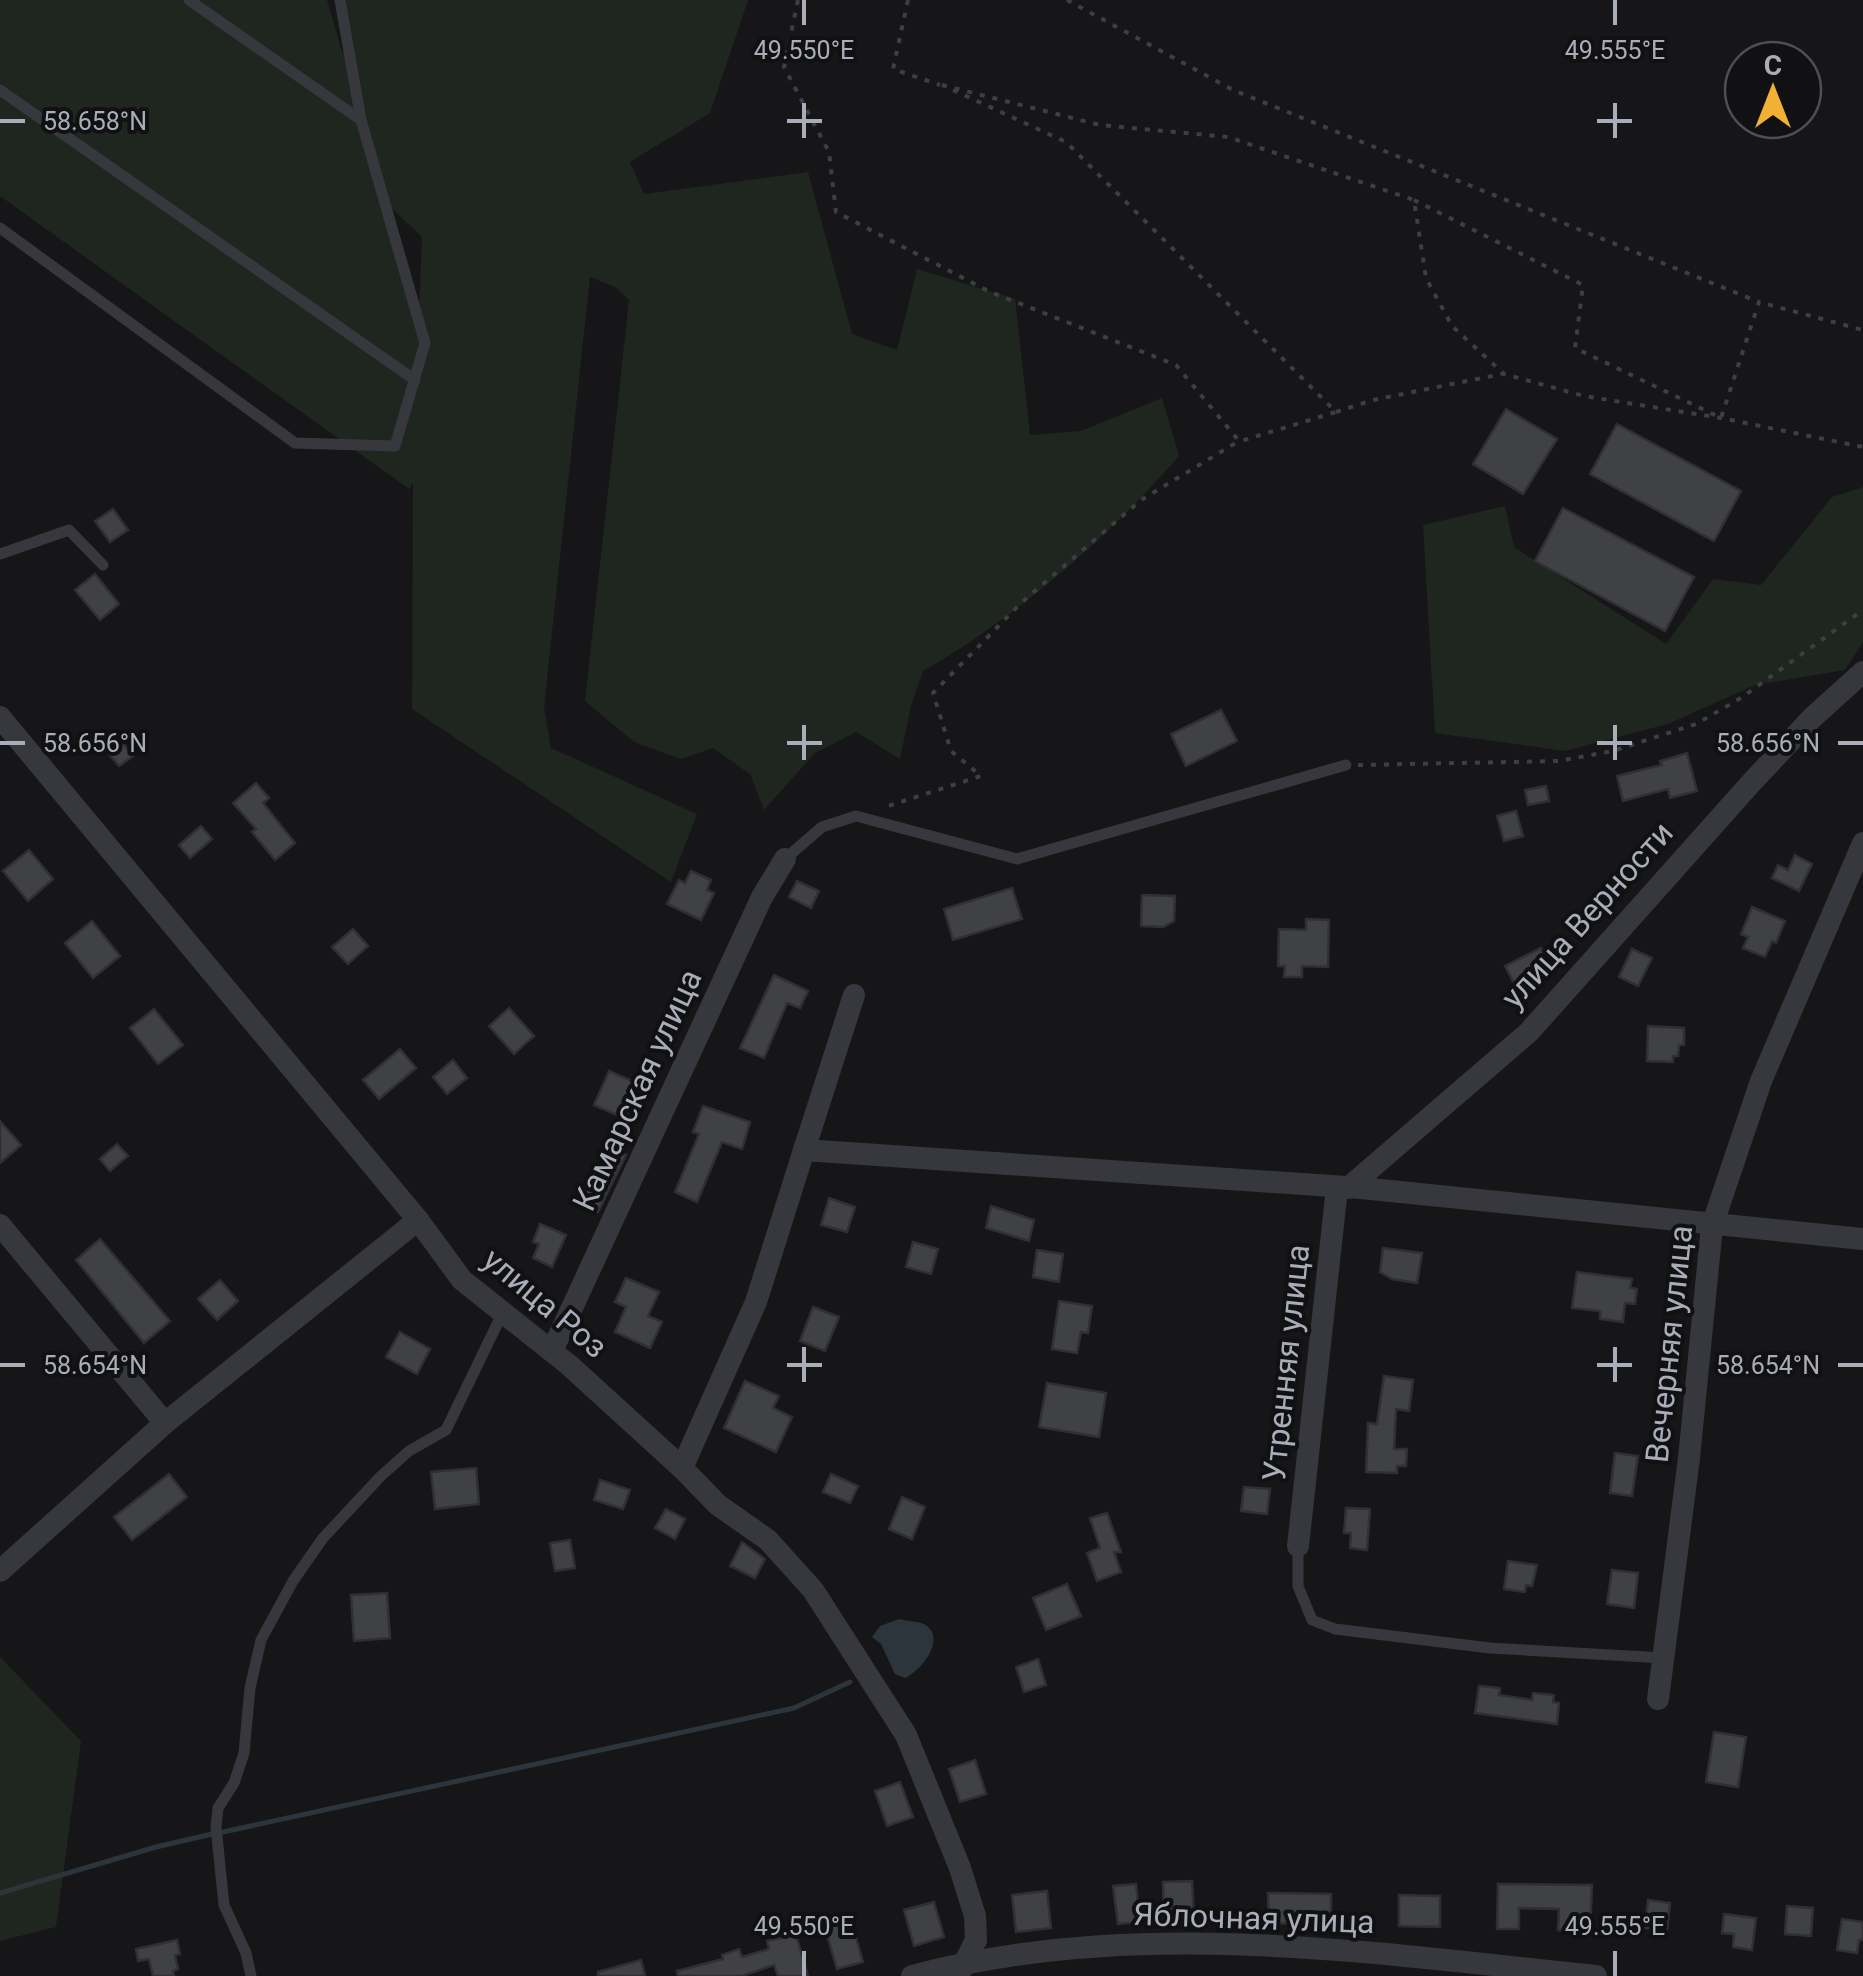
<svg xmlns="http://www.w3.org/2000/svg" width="1863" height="1976" viewBox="0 0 1863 1976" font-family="Roboto,sans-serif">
<rect width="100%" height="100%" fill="#161618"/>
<g fill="#1e261f" fill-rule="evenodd">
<path d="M 0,0 L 327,0 L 343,55 L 346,0 L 748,0 L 710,113 L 630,162 L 644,194 L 808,172 L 852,334 L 897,350 L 917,269 L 1015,299 L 1030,435 L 1081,431 L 1162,398 L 1179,456 C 1107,538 1019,616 923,671 L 911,706 L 900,759 L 856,732 L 815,753 L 764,810 L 750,774 L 713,748 L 681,759 L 634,742 L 585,701 L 629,300 L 615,287 L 590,277 L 544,707 L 551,748 L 697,814 L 671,882 L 412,709 L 413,483 L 409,489 L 0,196 ZM 386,203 L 422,237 L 419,317 Z"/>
<polygon points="1863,487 1863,642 1845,670 1755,685 1668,724 1565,751 1435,733 1423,525 1505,506 1514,547 1666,644 1713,579 1761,585 1832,497"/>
<polygon points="0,1657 81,1741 56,1927 0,1941"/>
</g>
<path fill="#2c353c" d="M 899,1619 C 907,1621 917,1621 924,1624 C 948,1638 921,1671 905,1678 L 895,1674 L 881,1644 L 872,1637 L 880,1626 Z"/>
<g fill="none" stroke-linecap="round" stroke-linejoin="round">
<g stroke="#2c353c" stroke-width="5">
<polyline points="223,1832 794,1708 850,1682"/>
<polyline points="0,1893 156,1847 212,1834"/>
</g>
</g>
<g fill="#404145" stroke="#303034" stroke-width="2.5">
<polygon points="1506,409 1557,439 1523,494 1473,464"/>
<polygon points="1617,424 1741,491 1714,541 1590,474"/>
<polygon points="1563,508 1694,577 1665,631 1535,561"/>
<polygon points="113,509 128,530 110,542 95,521"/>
<polygon points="95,574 119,604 100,620 75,590"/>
<polygon points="1221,710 1237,741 1186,766 1171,734"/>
<polygon points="122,742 133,756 119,766 108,753"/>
<polygon points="1687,753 1697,791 1670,798 1668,789 1623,801 1617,776 1662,765 1660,761"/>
<polygon points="256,783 269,798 263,803 295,843 275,860 252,832 256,829 233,803"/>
<polygon points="1546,786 1549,801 1528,805 1525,790"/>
<polygon points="1516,811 1523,836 1504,841 1497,816"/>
<polygon points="201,826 212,839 190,858 179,845"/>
<polygon points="29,850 53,879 28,901 3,871"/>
<polygon points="1795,855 1812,864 1799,891 1772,878 1778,865 1788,870"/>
<polygon points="691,871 711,880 707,890 714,893 701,920 667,904 679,880 685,883"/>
<polygon points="797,881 819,891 811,908 789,897"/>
<polygon points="1012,888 1022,919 953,940 944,909"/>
<polygon points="1142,895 1175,896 1174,921 1163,927 1141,926"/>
<polygon points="1752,907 1785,921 1776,943 1772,941 1765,957 1743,948 1748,937 1741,934"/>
<polygon points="1306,919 1329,920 1328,967 1302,966 1302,977 1284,977 1285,966 1278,966 1279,929 1306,930"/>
<polygon points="92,921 120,956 93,978 65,943"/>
<polygon points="353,929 368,946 348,964 332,947"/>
<polygon points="1541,948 1551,968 1515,985 1505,966"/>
<polygon points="1632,949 1652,958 1638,986 1619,977"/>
<polygon points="774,975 808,991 800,1008 787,1003 764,1058 740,1048"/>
<polygon points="509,1008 534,1036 514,1054 489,1026"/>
<polygon points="154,1009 183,1045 158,1064 130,1028"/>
<polygon points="1648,1026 1684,1028 1684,1045 1679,1045 1678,1056 1673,1056 1673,1062 1647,1061"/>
<polygon points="400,1049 416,1068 379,1099 363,1080"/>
<polygon points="453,1060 467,1078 447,1094 433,1077"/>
<polygon points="609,1071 639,1084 626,1119 594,1105"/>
<polygon points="703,1106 750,1122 742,1149 722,1142 697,1202 675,1192 699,1134 693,1132"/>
<polygon points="0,1121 21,1145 0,1163"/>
<polygon points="117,1144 128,1156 110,1171 100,1159"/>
<polygon points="606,1148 626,1155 598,1212 578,1205 585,1187 592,1190"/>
<polygon points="829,1198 855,1207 847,1232 821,1225"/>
<polygon points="991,1206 1034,1220 1029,1241 986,1228"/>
<polygon points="540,1224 566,1235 552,1267 533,1258 539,1244 533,1242"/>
<polygon points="100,1239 170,1321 144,1343 76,1260"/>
<polygon points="913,1242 938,1249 931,1274 906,1267"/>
<polygon points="1383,1248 1422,1253 1417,1283 1392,1279 1380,1272"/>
<polygon points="1037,1250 1063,1254 1059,1282 1033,1277"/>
<polygon points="1577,1272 1632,1279 1630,1288 1637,1289 1635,1304 1625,1303 1623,1322 1600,1319 1600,1311 1572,1308"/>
<polygon points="626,1278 659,1292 648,1316 662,1322 650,1348 615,1332 626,1307 615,1302"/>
<polygon points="220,1280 238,1301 217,1320 198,1299"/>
<polygon points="1059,1301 1092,1306 1088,1333 1081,1332 1077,1353 1052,1349"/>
<polygon points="813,1307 839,1317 825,1351 800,1341"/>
<polygon points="400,1332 430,1349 417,1374 386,1357"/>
<polygon points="1384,1376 1413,1380 1409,1411 1396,1409 1394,1449 1407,1449 1406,1466 1397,1466 1397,1473 1366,1472 1368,1423 1377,1424"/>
<polygon points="745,1381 779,1396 773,1408 792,1417 776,1452 724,1428"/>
<polygon points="1047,1383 1106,1393 1099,1437 1039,1427"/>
<polygon points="1615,1453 1638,1456 1632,1496 1610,1493"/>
<polygon points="476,1468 479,1504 435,1509 431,1472"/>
<polygon points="169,1474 187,1497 132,1540 114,1517"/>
<polygon points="831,1474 858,1486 850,1503 823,1492"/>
<polygon points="600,1480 630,1490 623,1509 594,1500"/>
<polygon points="1244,1487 1270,1489 1267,1514 1241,1511"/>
<polygon points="902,1497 925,1507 912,1539 889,1529"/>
<polygon points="1346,1508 1370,1509 1367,1550 1350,1548 1351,1533 1344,1533"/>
<polygon points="666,1509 685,1519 675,1539 655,1528"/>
<polygon points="1107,1513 1121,1552 1114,1552 1121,1572 1097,1581 1087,1553 1100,1548 1090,1518"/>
<polygon points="570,1540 575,1568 555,1571 550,1543"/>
<polygon points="742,1542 765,1559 755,1578 730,1566"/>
<polygon points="1508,1561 1537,1565 1532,1586 1526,1585 1525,1592 1504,1589"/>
<polygon points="1612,1570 1638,1573 1634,1608 1607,1604"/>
<polygon points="1067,1584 1081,1616 1046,1630 1033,1598"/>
<polygon points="387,1593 390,1638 354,1641 351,1595"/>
<polygon points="1038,1659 1046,1685 1024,1692 1016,1667"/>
<polygon points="1479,1686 1500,1688 1499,1695 1532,1700 1533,1693 1554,1695 1553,1702 1559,1703 1557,1724 1475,1713"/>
<polygon points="1714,1732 1746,1737 1738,1787 1706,1782"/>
<polygon points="975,1760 986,1794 960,1802 949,1769"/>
<polygon points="900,1782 913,1817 887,1826 875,1791"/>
<polygon points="1192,1881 1194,1918 1164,1919 1163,1882"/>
<polygon points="1136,1884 1140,1922 1118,1924 1113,1886"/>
<polygon points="1498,1884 1592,1885 1590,1932 1558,1930 1559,1909 1519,1908 1519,1929 1497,1929"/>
<polygon points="1047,1891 1051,1928 1016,1932 1012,1895"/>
<polygon points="1268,1893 1331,1894 1331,1921 1287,1920 1288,1923 1269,1924"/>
<polygon points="1399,1895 1440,1896 1440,1927 1399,1926"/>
<polygon points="1648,1900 1670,1903 1667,1931 1645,1928"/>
<polygon points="934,1902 944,1937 914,1946 904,1910"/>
<polygon points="1787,1906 1813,1908 1811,1936 1785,1934"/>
<polygon points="1724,1914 1756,1918 1752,1950 1733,1947 1734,1934 1722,1933"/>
<polygon points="1842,1919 1863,1922 1863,1940 1859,1940 1857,1953 1837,1950"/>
<polygon points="851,1921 863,1962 837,1969 825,1928"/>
<polygon points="796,1935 808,1976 778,1976 774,1965 742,1976 678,1976 677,1971 723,1959 722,1955 739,1949 742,1957 769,1949 767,1941"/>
<polygon points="177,1940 180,1954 175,1955 178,1969 173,1971 174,1976 153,1976 149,1959 138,1961 136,1949"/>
<polygon points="641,1960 645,1976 598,1976 598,1972"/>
</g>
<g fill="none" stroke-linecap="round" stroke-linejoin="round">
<g stroke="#3d3f44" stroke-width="4" stroke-dasharray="5 8" stroke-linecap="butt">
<polyline points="798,0 784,67 829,152 836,212 988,291 1176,365 1239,441 1141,500 1022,602 933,693 951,751 981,776 882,808"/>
<polyline points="908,0 893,69 940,85"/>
<polyline points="1067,0 1233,90 1759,302"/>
<polyline points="942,85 1100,125 1228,137 1414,200 1426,278 1452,326 1504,374 1584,396 1721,418 1863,447"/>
<polyline points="953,90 1066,142 1336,412 1241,441"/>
<polyline points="1414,200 1583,285 1575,348 1721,418 1759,302 1863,330"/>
<polyline points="1336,412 1373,400 1502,374"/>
<polyline points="1358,765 1559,761 1613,751 1696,724 1741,698 1863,610"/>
</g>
<g stroke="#37383d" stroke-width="11">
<polyline points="189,0 361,120"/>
<polyline points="0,90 415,380"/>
<polyline points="0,228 295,443 395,446 425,343 361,120 340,0"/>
<polyline points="0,554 69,530 103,565"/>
<polyline points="785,859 822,827 856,816 1017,859 1346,765"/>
<polyline points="1298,1546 1298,1586 1312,1620 1335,1629 1490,1648 1664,1658"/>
<polyline points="251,1976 246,1953 224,1905 216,1827 218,1808 234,1783 244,1753 250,1688 261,1640 293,1581 323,1538 381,1476 409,1451 446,1430 502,1314"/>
</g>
<g stroke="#37383d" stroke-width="22">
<polyline points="0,717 418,1220 462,1280 569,1365 682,1468 718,1505 768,1540 813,1590 906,1735 960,1868 975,1916 976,1940 958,1976"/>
<polyline points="804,1150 854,995"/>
<polyline points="1348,1188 1529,1032 1751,783 1812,718 1863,672"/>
<polyline points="0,1225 165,1423"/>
<polyline points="552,1351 762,897 785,859"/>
<polyline points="682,1468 756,1302 804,1150 1361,1188 1863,1239"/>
<polyline points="1298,1546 1337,1188"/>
<polyline points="0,1571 165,1423 418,1220"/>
<polyline points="1658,1699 1689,1458 1712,1226 1761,1081 1863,843"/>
<path d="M 912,1976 C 1135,1916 1370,1953 1596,1976"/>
</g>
</g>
<path fill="none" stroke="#a8adb8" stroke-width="4" d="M 804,0 L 804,25M 1615,0 L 1615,25M 804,103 L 804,138M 1615,103 L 1615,138M 0,121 L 25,121M 787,121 L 822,121M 1597,121 L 1632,121M 804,725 L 804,760M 1615,725 L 1615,760M 0,743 L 25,743M 787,743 L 822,743M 1597,743 L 1632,743M 1838,743 L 1863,743M 804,1347 L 804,1382M 1615,1347 L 1615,1382M 0,1365 L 25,1365M 787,1365 L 822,1365M 1597,1365 L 1632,1365M 1838,1365 L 1863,1365M 804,1951 L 804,1976M 1615,1951 L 1615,1976"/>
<g text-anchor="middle" stroke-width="8" stroke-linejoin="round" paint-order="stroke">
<g font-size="32" fill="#a8adb8" stroke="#111113">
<text transform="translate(1587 915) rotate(-48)" y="11">улица Верности</text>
<text transform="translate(637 1090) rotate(-65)" y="11">Камарская улица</text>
<text transform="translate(545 1303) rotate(40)" y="11">улица Роз</text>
<text transform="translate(1669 1344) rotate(-84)" y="11">Вечерняя улица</text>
<text transform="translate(1286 1363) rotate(-84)" y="11">Утренняя улица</text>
<text transform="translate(1254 1918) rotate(2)" y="11">Яблочная улица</text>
</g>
</g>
<g font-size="25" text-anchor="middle" fill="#a8adb8" stroke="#111113" stroke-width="8" stroke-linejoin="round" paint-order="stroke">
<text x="804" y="59">49.550°E</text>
<text x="1615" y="59">49.555°E</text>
<text x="95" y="130">58.658°N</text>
<text x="95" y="752">58.656°N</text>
<text x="1768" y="752">58.656°N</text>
<text x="95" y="1374">58.654°N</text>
<text x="1768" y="1374">58.654°N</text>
<text x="804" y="1935">49.550°E</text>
<text x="1615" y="1935">49.555°E</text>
</g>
<g transform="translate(1773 90)"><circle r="48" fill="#111113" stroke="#4d4f55" stroke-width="2.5"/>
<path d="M0-8L18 38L0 25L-18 38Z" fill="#f2b134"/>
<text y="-15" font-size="28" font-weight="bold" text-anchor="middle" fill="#a8adb8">С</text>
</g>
</svg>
